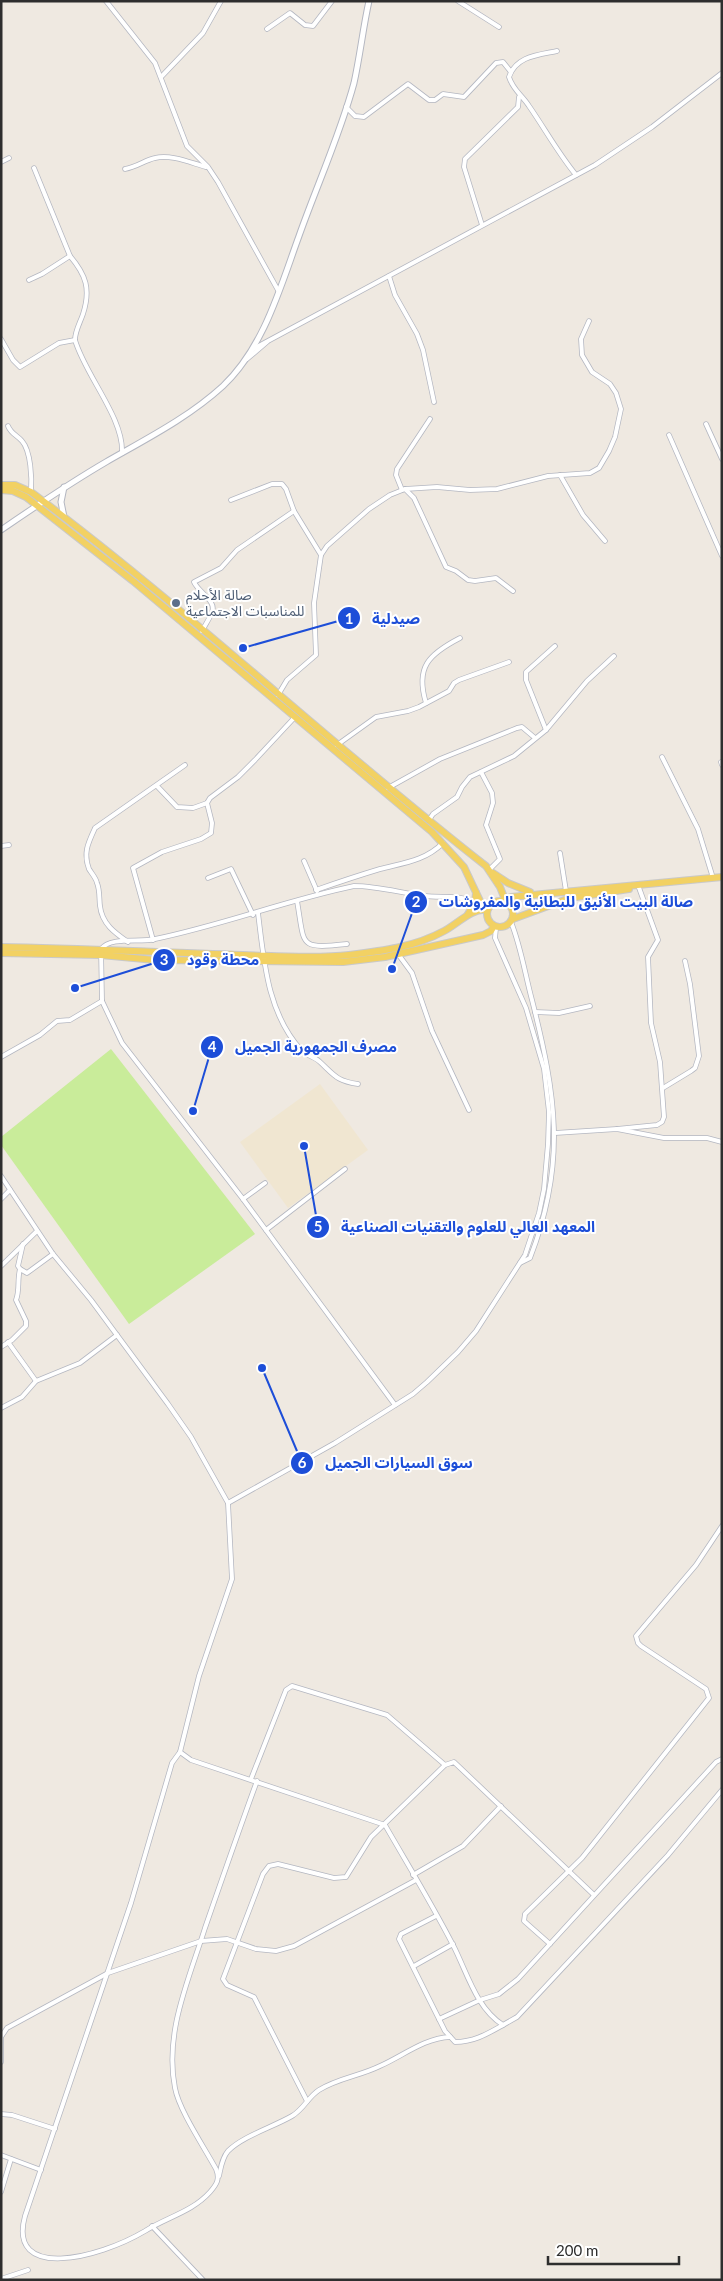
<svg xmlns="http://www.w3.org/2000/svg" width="723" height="2281" viewBox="0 0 723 2281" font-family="Lato,'Noto Sans Arabic',sans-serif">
<rect width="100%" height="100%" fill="#efe9e1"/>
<polygon fill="#f0e6d1" points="320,1084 368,1150 288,1208 240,1142"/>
<polygon fill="#c9ec9a" points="111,1049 255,1234 129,1324 1,1145 1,1137"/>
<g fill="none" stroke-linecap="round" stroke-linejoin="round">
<g stroke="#b4b7c1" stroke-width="5.5">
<g id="minor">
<polyline points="106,1 155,63 187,146 208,167 218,182 279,292"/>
<polyline points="458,1 499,27"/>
<polyline points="267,29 290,13 305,25 313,26 332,1"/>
<path d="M 557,51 C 538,55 516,56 509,77 C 513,90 522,95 529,106 C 545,129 558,153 576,175"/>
<polyline points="162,76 203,33 221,1"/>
<polyline points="346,107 355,116 364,117 408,84 429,100 435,100 443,94 464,97 496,63 503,62 511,72"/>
<polyline points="1,162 9,158"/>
<polyline points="34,168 70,256"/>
<path d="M 125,169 C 137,167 145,160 155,158 C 171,154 191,163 206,167"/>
<polyline points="482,225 464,167 465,159 518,107 519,97"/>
<polyline points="389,276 395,295 417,334 423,350 434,402"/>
<path d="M 29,280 L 42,274 L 70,256 C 86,275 91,289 83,314 C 80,323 75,331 75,340 C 85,375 124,418 122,453"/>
<polyline points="1,339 13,360 20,367 59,343 75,340"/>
<polyline points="253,349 595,165 652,127 722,73"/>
<polyline points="247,359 267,342"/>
<polyline points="706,424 722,459"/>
<path d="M 8,426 C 11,434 17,435 22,441 C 31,451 32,479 31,492"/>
<polyline points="669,435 722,556"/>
<polyline points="560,475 583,515 605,541"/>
<polyline points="405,489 414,498 446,567 456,571 468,580 475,581 496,578 513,591"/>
<polyline points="402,490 396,475 397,469 430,419"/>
<polyline points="231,500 272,484 282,484 286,489 294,511 321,555"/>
<path d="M 202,631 C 205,625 210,618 212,612 C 217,601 198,592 194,582 L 221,568 L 237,550 L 294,511"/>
<polyline points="278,695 287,680 316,655 314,603 321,555 327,546 369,509 390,495 405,489 437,487 470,490 497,489 548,476 590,473 599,468 609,451 615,437 621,409 616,393 610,384 592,372 582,355 581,339 589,321"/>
<path d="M 426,703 C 415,667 429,654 460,638"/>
<polyline points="546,730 526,680 526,672 555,646"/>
<polyline points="337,745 376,717 408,711 419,707 449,691 454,683 459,680 509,662"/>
<polyline points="662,757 698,829 713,878"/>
<polyline points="721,762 722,765"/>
<polyline points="481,772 492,793 493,803 486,825 500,859 489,870"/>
<polyline points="157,786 177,807 193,808 207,803"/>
<polyline points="388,788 440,759 517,728 522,727 535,738"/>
<polyline points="429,820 433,814 457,797 462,787 470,777 514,756 546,730 587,681 614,656"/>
<polyline points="1,846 9,845"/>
<polyline points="560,853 566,891"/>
<polyline points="304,861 317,891"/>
<polyline points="208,878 231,869 253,915"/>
<path d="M 316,890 C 336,883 360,875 380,869 C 403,863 425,861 443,843"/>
<path d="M 297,901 C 305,947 298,949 347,944"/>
<path d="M 258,913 C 264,961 267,1012 301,1050 C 307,1056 315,1057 320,1062 C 335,1076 337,1081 358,1084"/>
<path d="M 511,922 C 521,947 525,974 532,1000 C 556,1095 567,1162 530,1258 L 520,1263"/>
<polyline points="153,940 133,868 162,852 201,839 211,833 212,823 207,803 210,798 238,777 255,760 295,717"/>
<path d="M 128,942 C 115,933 102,924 100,906 C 99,899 100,890 97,883 C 96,878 92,874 89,869 C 83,853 88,843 95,828 L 185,765"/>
<polyline points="398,954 412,973 432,1031 469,1110"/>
<polyline points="535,1012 559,1013 590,1006"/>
<polyline points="1,1057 40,1035 57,1021 70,1020 102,1001"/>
<polyline points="663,1088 691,1071 695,1068 699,1056 690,984 685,961"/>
<polyline points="617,1129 657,1125 662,1122 664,1117 660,1062 651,1023 648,957 658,940 638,885"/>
<polyline points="555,1133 617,1129 664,1138 707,1138 722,1142"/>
<path d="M 1,1176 L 53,1254 L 91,1300 L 168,1404 L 191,1437 L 228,1503 L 232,1579 L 199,1676 L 180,1752 L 172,1763 L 131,1903 L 25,2216 C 7,2281 98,2259 145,2231 C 167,2217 192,2212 210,2192 C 217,2184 220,2179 216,2169 C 204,2147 179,2110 175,2088 C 164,2033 189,1979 205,1928 C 222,1879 239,1830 257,1781"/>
<polyline points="1,1199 10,1190"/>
<polyline points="243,1199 265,1183"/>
<polyline points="266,1230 345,1169"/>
<polyline points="23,1244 18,1266 20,1269 27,1273 53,1254"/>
<polyline points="1,1266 37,1231"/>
<polyline points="8,1342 36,1381"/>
<path d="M 1,1347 L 12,1340 L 26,1326 L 26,1321 L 16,1300 C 20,1290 17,1280 20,1269"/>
<path d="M 395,1405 L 243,1199 L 122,1043 L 102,1001 L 101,949 C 111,936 140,943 155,939 C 223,925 287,900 354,886 C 378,886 401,893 425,896 C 442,898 459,894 475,903"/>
<polyline points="1,1408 22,1397 36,1381 80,1363 117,1335"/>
<polyline points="228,1503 335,1443 413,1394 427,1382 458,1352 476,1331 525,1255 539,1213 544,1189 548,1144 549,1112 544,1069 526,1008 495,938 496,928"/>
<path d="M 180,1752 L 191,1760 L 385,1825 C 408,1865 432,1904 453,1945 C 467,1972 476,2008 503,2025 L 517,2017 L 668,1855 L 722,1790"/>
<polyline points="251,1779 286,1690 292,1686 387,1715 445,1765"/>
<polyline points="413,1875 463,1846 501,1806"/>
<path d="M 436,1916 L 401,1934 L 399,1939 L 445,2031 L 455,2042 C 474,2042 487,2034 503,2025"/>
<polyline points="550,1944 524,1921 525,1914 582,1858 709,1698 706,1689 641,1646 638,1643 636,1636 696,1565 722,1526"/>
<polyline points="414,1966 453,1944"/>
<path d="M 439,2019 L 480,2000 L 499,1994 L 518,1979 C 584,1906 650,1834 716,1762 L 722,1759"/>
<polyline points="1,2062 1,2037 7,2028 108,1973 201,1941 227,1939 256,1949 276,1951 294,1946 416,1880"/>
<polyline points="307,2101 254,1997 227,1985 223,1979 263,1874 269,1866 278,1864 334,1878 346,1877 371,1837 445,1765 454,1762 594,1895"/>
<polyline points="1,2114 12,2115 55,2129"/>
<polyline points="1,2155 41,2170"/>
<path d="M 219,2176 C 221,2167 222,2158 228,2151 C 243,2136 273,2127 292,2116 C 304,2109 308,2097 319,2090 C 338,2078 360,2076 380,2066 C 403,2056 424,2038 450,2037"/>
<polyline points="1,2192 11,2159"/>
<polyline points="152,2226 203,2280"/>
<polyline points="1,2279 28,2270"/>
</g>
</g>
<g stroke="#b4b7c1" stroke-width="7">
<g id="tertiary">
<polyline points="64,487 61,502 64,517"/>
<path d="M 1,530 C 36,506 70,483 106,462 C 146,439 188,418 223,386 C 264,347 280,288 299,236 C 317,185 340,135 354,83 C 360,56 363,28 369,1"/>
</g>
</g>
<g stroke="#c9c9c9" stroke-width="8">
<g id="primary">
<path d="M 1,485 L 15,485 L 31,492 C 189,610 331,745 486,866 L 500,887 L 506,902"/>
<polyline points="1,490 13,491 26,497 133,581 432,832 464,867 481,903 488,909"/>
<polyline points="493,873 508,883 530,892"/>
<circle cx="500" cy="914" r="13"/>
<polyline points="507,903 511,897 722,877"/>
<polyline points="468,914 475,903 476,893"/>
<polyline points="513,919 570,898 629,889"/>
<path d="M 1,947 C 82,948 163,953 243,955 C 277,956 316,959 349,955 C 382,951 415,947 444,931 C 456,925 473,907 487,910"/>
<polyline points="1,953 101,955 155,960 343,962 385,957 483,935 491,931 494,926"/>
</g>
</g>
<use href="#minor" stroke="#fff" stroke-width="4"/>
<use href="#tertiary" stroke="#fff" stroke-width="5"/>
<use href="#primary" stroke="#f2d163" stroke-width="6"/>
</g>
<circle fill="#5c6f8a" stroke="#fff" stroke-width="2" cx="176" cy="603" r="5"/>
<g text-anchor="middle" stroke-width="4" stroke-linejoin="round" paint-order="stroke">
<g font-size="14" fill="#4e5e75" stroke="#fff" text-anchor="start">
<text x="186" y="600">صالة الأحلام<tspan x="186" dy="16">للمناسبات الاجتماعية</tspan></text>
</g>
</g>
<path fill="none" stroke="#1d4ed8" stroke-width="2" d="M243 648L349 618M392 969L416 902M75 988L164 960M193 1111L212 1047M304 1146L318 1227M262 1368L302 1463"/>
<g fill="#1d4ed8" stroke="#fff" stroke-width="2">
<circle cx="243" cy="648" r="5"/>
<circle cx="392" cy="969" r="5"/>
<circle cx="75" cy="988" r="5"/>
<circle cx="193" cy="1111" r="5"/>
<circle cx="304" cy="1146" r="5"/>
<circle cx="262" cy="1368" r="5"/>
<circle cx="349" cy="618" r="12"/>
<circle cx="416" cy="902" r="12"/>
<circle cx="164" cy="960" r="12"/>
<circle cx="212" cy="1047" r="12"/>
<circle cx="318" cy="1227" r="12"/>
<circle cx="302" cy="1463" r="12"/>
</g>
<g font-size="15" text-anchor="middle" font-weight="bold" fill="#fff">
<text x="349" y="624">1</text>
<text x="416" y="907">2</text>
<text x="164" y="965">3</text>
<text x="212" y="1052">4</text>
<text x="318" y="1232">5</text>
<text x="302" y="1468">6</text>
</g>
<g font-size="15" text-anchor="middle" font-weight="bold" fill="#1d4ed8" stroke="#fff" stroke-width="4" stroke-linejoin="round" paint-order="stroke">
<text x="396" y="624">صيدلية</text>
<text x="566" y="907">صالة البيت الأنيق للبطانية والمفروشات</text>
<text x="223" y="965">محطة وقود</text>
<text x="316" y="1052">مصرف الجمهورية الجميل</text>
<text x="468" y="1232">المعهد العالي للعلوم والتقنيات الصناعية</text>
<text x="399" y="1468">سوق السيارات الجميل</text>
</g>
<rect width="723" height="2281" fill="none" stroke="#2e2e2e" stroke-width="5"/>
<path d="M548 2256v8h131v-8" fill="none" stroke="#2e2e2e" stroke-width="2.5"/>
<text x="556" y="2256" font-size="15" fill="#2e2e2e" stroke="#ffffff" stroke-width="4" paint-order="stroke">200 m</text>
</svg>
